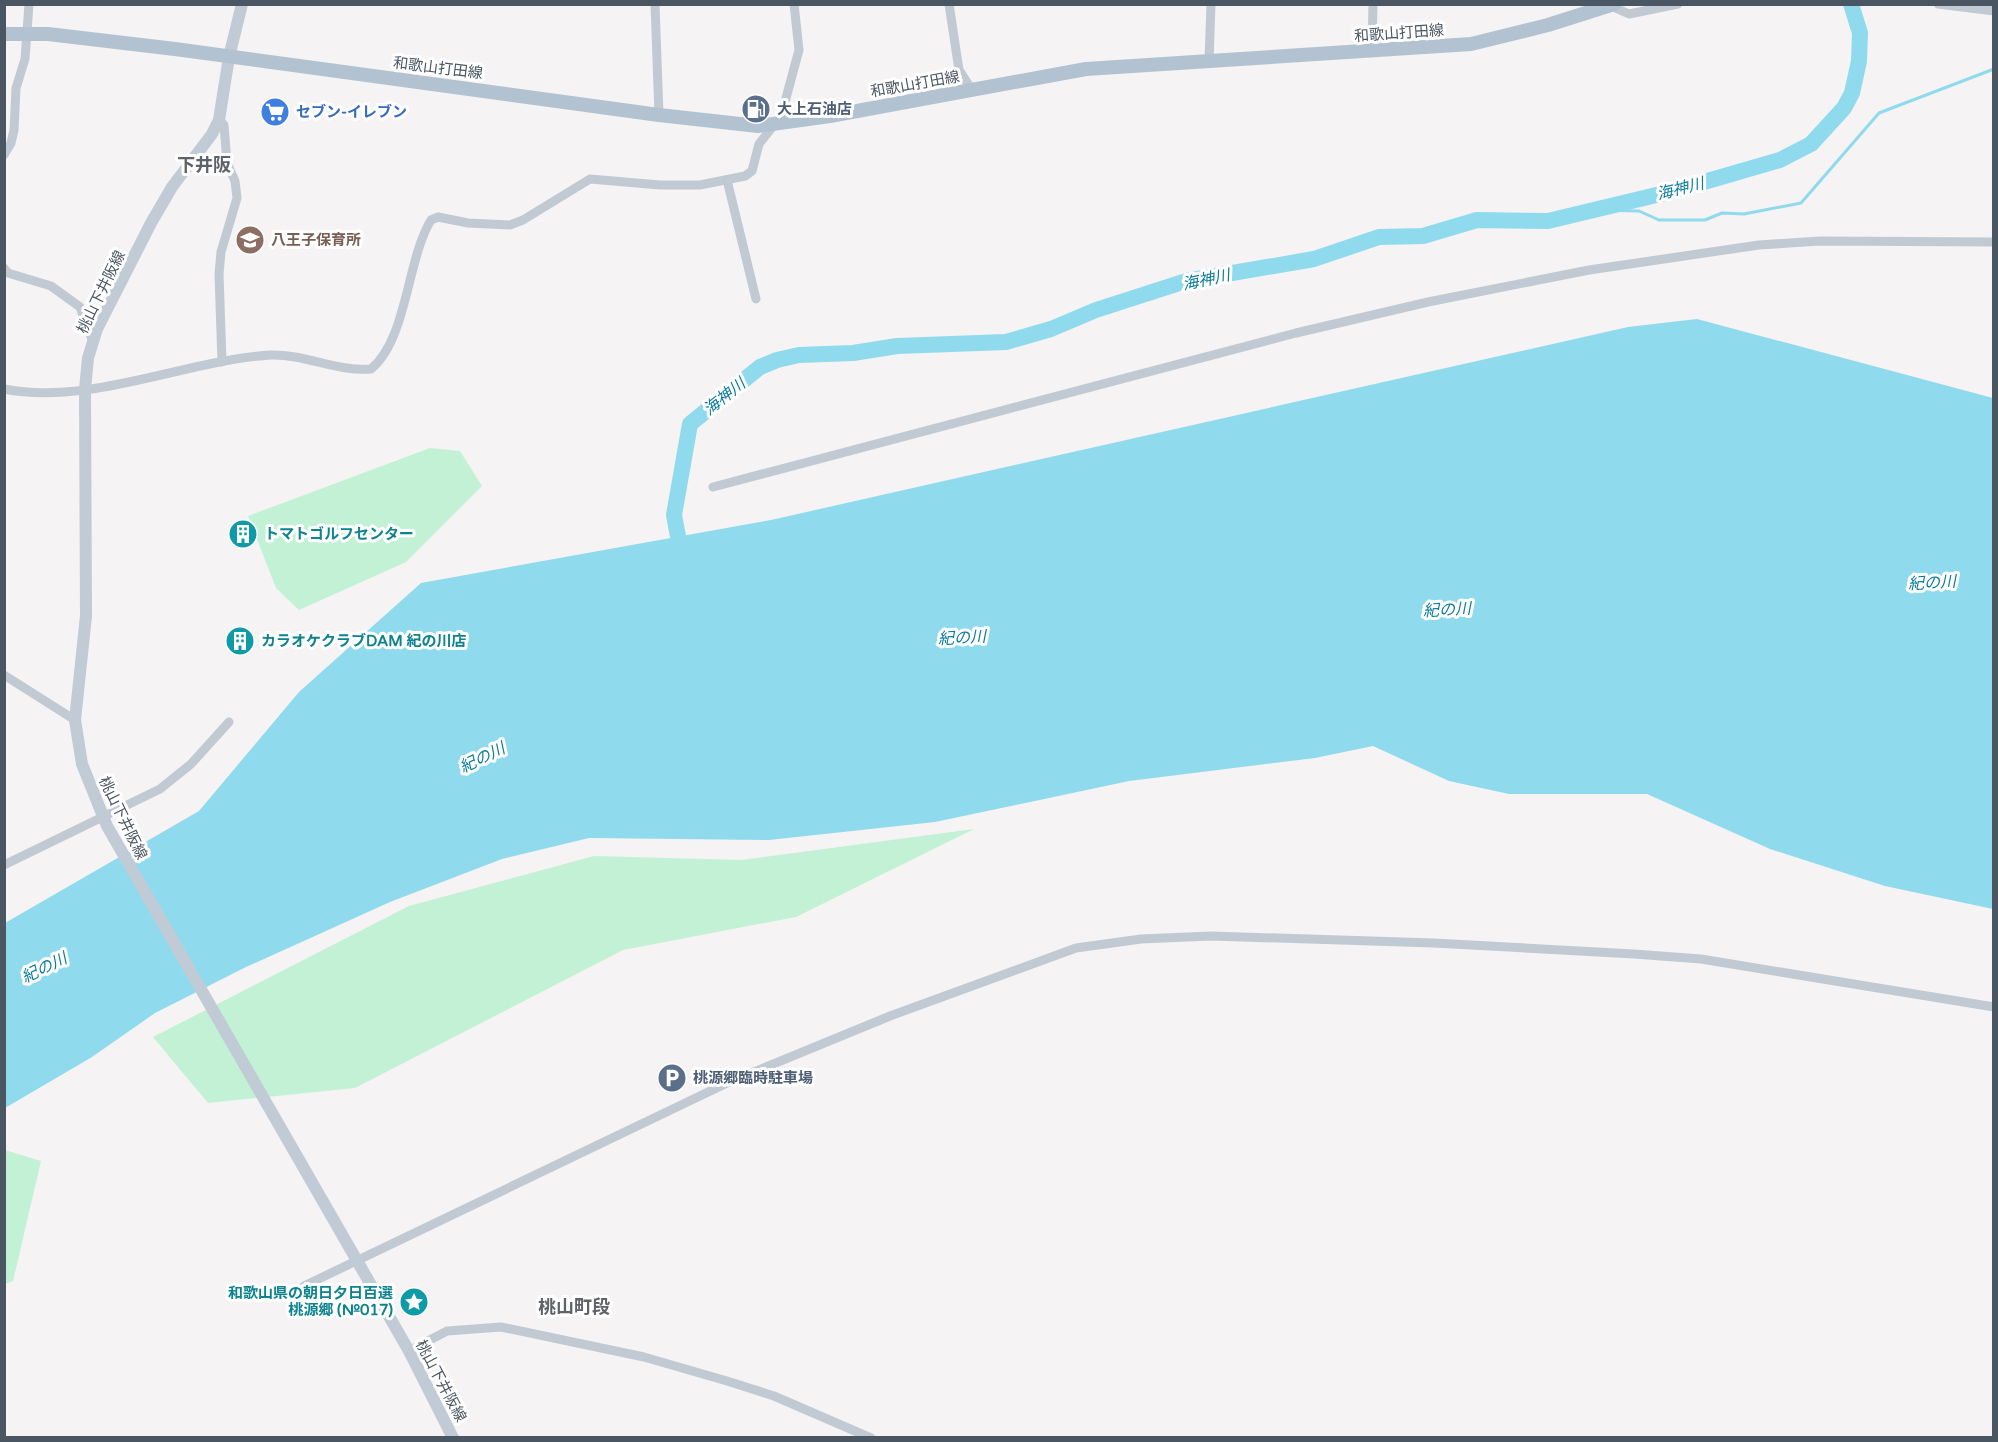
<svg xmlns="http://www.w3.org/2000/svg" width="1998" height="1442" viewBox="0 0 1998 1442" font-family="'Varela Round','Noto Sans JP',sans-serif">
<rect width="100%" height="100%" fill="#f5f3f3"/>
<g fill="#c3f1d5">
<polygon points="430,448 460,451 482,486 406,562 299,610 276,588 248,516"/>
<polygon points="974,829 796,917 623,950 355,1088 208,1103 153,1037 409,906 594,856 741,860"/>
<polygon points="5,1150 41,1161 13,1281 5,1284"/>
</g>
<polygon fill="#90daee" points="1697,319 1993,398 1993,909 1885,886 1770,849 1647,794 1509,794 1449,781 1373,746 1315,758 1129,781 935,822 769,840 589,838 502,859 390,902 246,967 155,1013 92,1057 5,1108 5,923 199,811 299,692 421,583 771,520 1628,327"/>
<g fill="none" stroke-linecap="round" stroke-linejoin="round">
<polyline stroke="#90daee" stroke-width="3" points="1595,210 1639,211 1659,220 1705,220 1722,213 1744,214 1801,203 1879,113 1994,69"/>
<polyline stroke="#90daee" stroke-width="16" points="682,558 674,515 690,424 760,367 777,360 799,355 853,353 897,346 1006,342 1051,329 1096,310 1186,281 1314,259 1379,237 1423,236 1477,220 1548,221 1673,191 1780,160 1811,144 1844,108 1852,93 1859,61 1860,33 1851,4"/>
<g stroke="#c1cad2" stroke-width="9">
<polyline points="655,4 659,115"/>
<polyline points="949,4 959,70 972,90"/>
<polyline points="1938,4 1994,11"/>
<polyline points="1611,6 1629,14 1678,4"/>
<polyline points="1372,51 1373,4"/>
<polyline points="1209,61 1211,4"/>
<polyline points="219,120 224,125 227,163 235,181 237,198 221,252 219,274 222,362"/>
<polyline points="779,124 799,50 794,4"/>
<polyline points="4,155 11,143 14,130 16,88 25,59 29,4"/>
<polyline points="727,180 756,299"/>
<polyline points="4,268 8,273 51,286 80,307 93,342"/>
<path d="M 4,389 C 90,406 186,360 271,355 C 305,354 337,372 371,369 C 407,340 407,259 431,220 L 438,217 L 468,223 L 510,225 L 523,220 L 590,179 L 660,185 L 700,185 L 745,176 L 752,171 L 759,144 L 774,125"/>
<polyline points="713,487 1296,333 1428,302 1589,270 1759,245 1820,241 1994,242"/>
<polyline points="4,675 75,720"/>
<polyline points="4,865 160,789 191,764 229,722"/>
<polyline points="304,1286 727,1083 890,1016 1076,948 1141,939 1211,936 1434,943 1634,954 1701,959 1994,1007"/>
<polyline points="409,1351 447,1331 501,1327 644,1357 727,1381 774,1396 871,1438"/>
</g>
<polyline stroke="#c1cbd6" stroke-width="12" points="242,4 229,57 219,120 212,134 172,187 151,223 97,329 88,358 85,389 86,616 75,720 82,764 107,826 409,1351 453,1438"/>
<polyline stroke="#b3c2d1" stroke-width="14" points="4,34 48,34 175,49 659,115 758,126 830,116 1086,69 1471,44 1548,25 1614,4"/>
</g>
<defs>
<g id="fuel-disc" transform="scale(1.5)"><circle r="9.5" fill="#5c6f8a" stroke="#fff"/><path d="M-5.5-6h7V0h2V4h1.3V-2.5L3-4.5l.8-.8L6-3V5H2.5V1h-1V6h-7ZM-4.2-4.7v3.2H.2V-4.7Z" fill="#fff"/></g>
<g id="supermarket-disc" transform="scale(1.5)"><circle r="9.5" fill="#3f7fe0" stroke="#fff"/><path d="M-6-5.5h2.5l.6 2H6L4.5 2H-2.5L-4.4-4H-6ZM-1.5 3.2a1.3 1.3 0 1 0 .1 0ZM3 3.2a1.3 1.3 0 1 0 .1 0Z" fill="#fff"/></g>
<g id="school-disc" transform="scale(1.5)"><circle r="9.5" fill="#8d6e63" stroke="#fff"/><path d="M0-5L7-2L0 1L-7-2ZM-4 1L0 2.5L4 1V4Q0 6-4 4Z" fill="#fff"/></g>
<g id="building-disc" transform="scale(1.5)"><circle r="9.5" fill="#0f9aa8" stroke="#fff"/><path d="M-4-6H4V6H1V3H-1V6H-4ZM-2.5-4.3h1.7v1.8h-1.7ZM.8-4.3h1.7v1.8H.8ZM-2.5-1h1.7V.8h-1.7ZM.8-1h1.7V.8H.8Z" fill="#fff"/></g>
<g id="parking-disc" transform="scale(1.5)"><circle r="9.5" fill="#5c6f8a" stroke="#fff"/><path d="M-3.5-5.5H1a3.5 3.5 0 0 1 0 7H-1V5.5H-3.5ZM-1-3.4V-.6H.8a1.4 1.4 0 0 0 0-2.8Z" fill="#fff"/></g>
<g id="sight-disc" transform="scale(1.5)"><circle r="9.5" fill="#0f9aa8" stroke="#fff"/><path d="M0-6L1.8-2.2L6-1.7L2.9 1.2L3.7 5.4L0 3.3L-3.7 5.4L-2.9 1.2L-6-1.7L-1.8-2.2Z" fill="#fff"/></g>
</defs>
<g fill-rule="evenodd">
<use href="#fuel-disc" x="756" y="109"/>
<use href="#supermarket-disc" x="275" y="112"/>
<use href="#school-disc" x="250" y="240"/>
<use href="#building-disc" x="243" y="534"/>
<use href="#building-disc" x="240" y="641"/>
<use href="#parking-disc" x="672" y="1078"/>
<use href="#sight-disc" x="414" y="1302"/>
</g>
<g text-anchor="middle" stroke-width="6" stroke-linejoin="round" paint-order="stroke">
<g font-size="15" fill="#4a5661" stroke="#fff">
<text transform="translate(1399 33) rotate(-4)" y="5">和歌山打田線</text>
<text transform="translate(438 68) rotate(7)" y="5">和歌山打田線</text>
<text transform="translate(915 84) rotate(-10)" y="5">和歌山打田線</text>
<text transform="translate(101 292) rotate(-64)" y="5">桃山下井阪線</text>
<text transform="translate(123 818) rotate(64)" y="5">桃山下井阪線</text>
<text transform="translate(441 1381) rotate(62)" y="5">桃山下井阪線</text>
</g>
<g font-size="15" font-weight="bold" fill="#4e5e75" stroke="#fff" text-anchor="start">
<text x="777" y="114">大上石油店</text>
<text x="693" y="1083">桃源郷臨時駐車場</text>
</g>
<g font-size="15" font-weight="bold" fill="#366cbe" stroke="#fff" text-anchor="start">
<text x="296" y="117">セブン-イレブン</text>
</g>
<g font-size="15" font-weight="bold" fill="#785e54" stroke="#fff" text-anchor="start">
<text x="271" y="245">八王子保育所</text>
</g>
<g font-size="15" font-weight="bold" fill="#0d838f" stroke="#fff" text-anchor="start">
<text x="264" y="539">トマトゴルフセンター</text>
<text x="261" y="646">カラオケクラブDAM 紀の川店</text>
<text x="393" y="1298" text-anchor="end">和歌山県の朝日夕日百選<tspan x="393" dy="17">桃源郷 (№017)</tspan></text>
</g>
<g font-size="16" font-style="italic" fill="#0c7c9b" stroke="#fff">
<text transform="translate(1680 188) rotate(-14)" y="6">海神川</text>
<text transform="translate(1206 279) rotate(-12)" y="6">海神川</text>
<text transform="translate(724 396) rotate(-39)" y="6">海神川</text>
<text transform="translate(1932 582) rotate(-3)" y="6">紀の川</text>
<text transform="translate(1447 609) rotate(-3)" y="6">紀の川</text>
<text transform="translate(962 637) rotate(-3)" y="6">紀の川</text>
<text transform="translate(482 757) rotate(-26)" y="6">紀の川</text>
<text transform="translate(44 967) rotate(-26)" y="6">紀の川</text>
</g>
<g font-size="18" font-weight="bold" fill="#5f6368" stroke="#fff">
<text x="204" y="171">下井阪</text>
<text x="574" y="1313">桃山町段</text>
</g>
</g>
<rect width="1998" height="1442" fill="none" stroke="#4a5661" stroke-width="12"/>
</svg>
